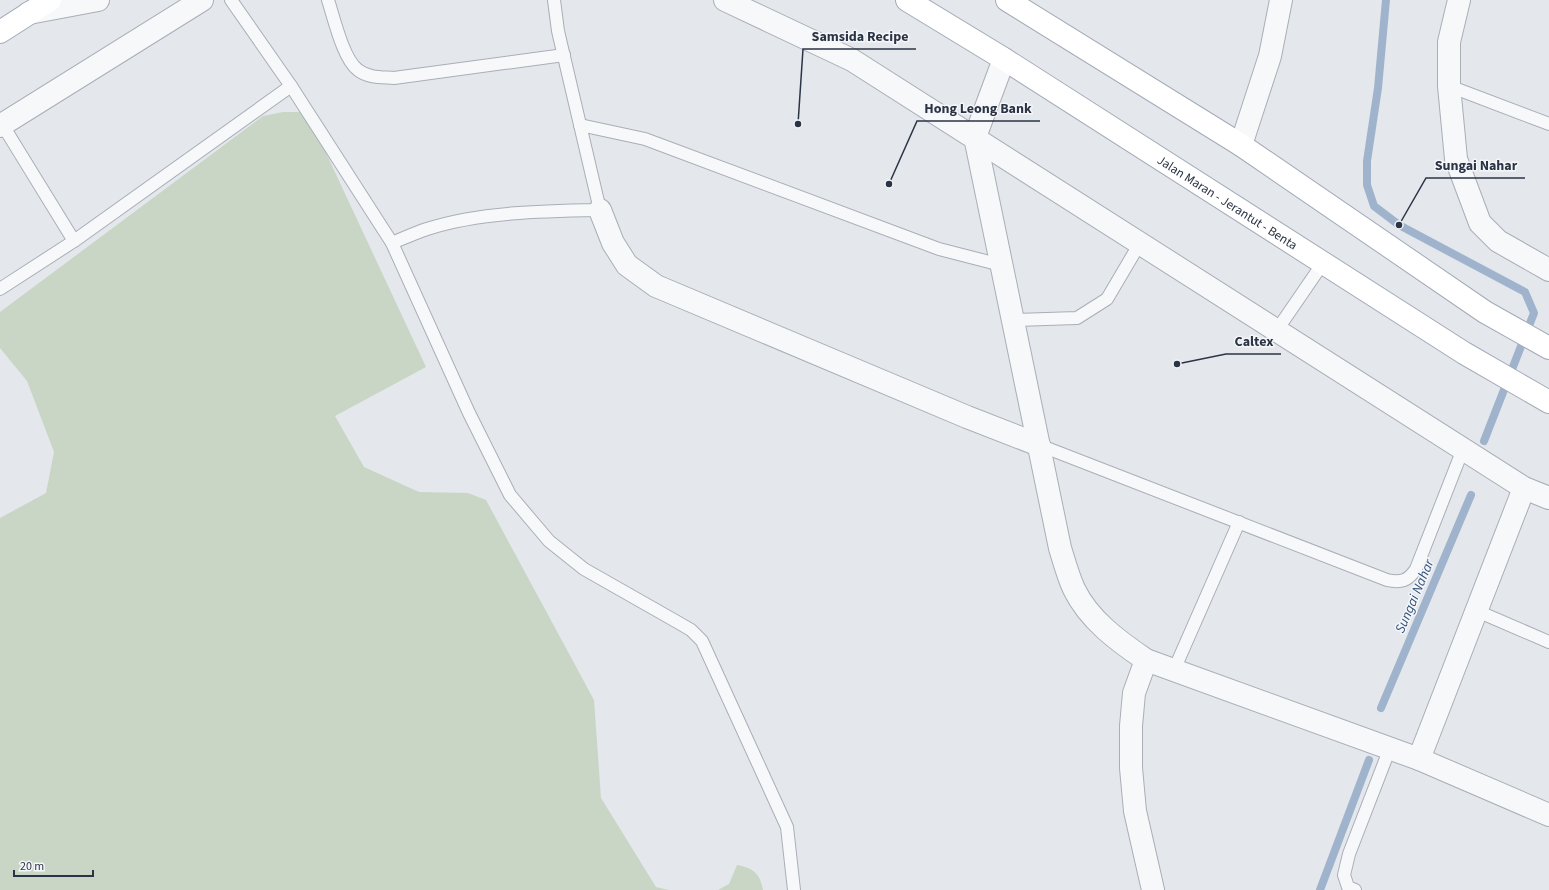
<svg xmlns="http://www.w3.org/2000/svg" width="1549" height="890" viewBox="0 0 1549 890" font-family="'Source Sans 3',sans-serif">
<rect width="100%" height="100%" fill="#e4e7ec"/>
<g fill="#c9d6c5">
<polygon points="283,112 302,112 312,123 426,367 335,416 364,467 419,492 468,493 486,500 594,700 601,798 656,887 669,890 0,890 0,518 46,493 54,452 27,381 0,348 0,312 263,116"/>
<path d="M 737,865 C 753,868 760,873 763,890 L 718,890 L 729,884 Z"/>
</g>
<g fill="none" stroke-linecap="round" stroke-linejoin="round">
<g stroke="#9fb4cc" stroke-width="8">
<polyline points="1386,0 1378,88 1367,161 1367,185 1374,206 1399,225 1525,292 1534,313 1484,441"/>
<polyline points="1381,708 1471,495"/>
<polyline points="1320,890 1369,760"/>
</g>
<g stroke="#a9aeb7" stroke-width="14">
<g id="lane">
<polyline points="231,0 291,86 392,243 469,413 510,495 549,541 584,569 679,623 691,630 702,641 787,827 794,890"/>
<path d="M 328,0 C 334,18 343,59 358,70 C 368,78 382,77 394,78 L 564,55"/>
<polyline points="1449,86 1549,124"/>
<polyline points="2,124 74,241"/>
<polyline points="580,125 645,139 939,249 1001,265"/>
<path d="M 392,243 C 404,238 415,233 427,229 C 479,212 544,211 600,210 L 558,31 L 554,0"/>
<polyline points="0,289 74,241 291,86"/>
<polyline points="1013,320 1077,318 1107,299 1140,243"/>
<polyline points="1277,330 1323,263"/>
<path d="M 1039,445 L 1387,580 C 1401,583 1408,581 1416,569 L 1463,449"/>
<polyline points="1477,611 1549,642"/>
<polyline points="1174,670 1239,522"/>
<polyline points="1355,890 1348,887 1344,875 1349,854 1390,748"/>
</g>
</g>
<g stroke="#a9aeb7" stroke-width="24">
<g id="street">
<polyline points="725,0 852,60 1524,488 1549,498"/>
<polyline points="1459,0 1449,42 1449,86 1456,159 1480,223 1498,241 1549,270"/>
<polyline points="29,13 98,0"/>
<path d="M 1004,59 L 975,137 L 1060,548 C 1064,561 1068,576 1074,589 C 1089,620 1118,641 1146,660 L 1419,759 L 1549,815"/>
<polyline points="0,126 202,0"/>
<polyline points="1241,145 1270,56 1281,0"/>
<polyline points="600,210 613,243 627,265 656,286 967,417 1039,445"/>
<polyline points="1146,660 1134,693 1131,726 1131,768 1135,811 1153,890"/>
<polyline points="1419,759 1524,488"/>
</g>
</g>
<g stroke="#a3abb8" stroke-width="24">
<g id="primary">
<path id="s1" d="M 907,0 L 1004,59 L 1464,353 L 1549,402"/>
<polyline points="1007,0 1241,145 1485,312 1549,348"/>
<polyline points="0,32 50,0"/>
</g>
</g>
<use href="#lane" stroke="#f7f8fa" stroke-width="12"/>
<use href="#street" stroke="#f7f8fa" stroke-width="22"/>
<use href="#primary" stroke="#fff" stroke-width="22"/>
</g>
<g text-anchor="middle" stroke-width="3" stroke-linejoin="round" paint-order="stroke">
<g font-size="13" fill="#2b3445" stroke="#f4f6f9">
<text dy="5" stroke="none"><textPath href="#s1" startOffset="379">Jalan Maran - Jerantut - Benta</textPath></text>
</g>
<g font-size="14" font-style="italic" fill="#34527a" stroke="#f4f6f9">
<text transform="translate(1414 596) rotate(-67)" y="5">Sungai Nahar</text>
</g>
</g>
<path fill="none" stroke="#2b3445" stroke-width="1.5" d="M798 124L803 49H916M889 184L917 121H1040M1399 225L1426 178H1525M1177 364L1226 354H1281"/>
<g fill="#2b3445" stroke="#f4f6f9" stroke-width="1.5">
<circle cx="798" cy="124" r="4"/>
<circle cx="889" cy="184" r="4"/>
<circle cx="1399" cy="225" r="4"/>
<circle cx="1177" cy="364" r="4"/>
</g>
<g font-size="14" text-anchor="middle" font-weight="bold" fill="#2b3445" stroke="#f4f6f9" stroke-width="3" stroke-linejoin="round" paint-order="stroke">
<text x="860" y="41">Samsida Recipe</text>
<text x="978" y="113">Hong Leong Bank</text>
<text x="1476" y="170">Sungai Nahar</text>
<text x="1254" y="346">Caltex</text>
</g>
<path d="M14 870v6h79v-6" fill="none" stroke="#2b3445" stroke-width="2"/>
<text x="20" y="870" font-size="12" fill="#2b3445" stroke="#f4f6f9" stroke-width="3" paint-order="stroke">20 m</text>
</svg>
